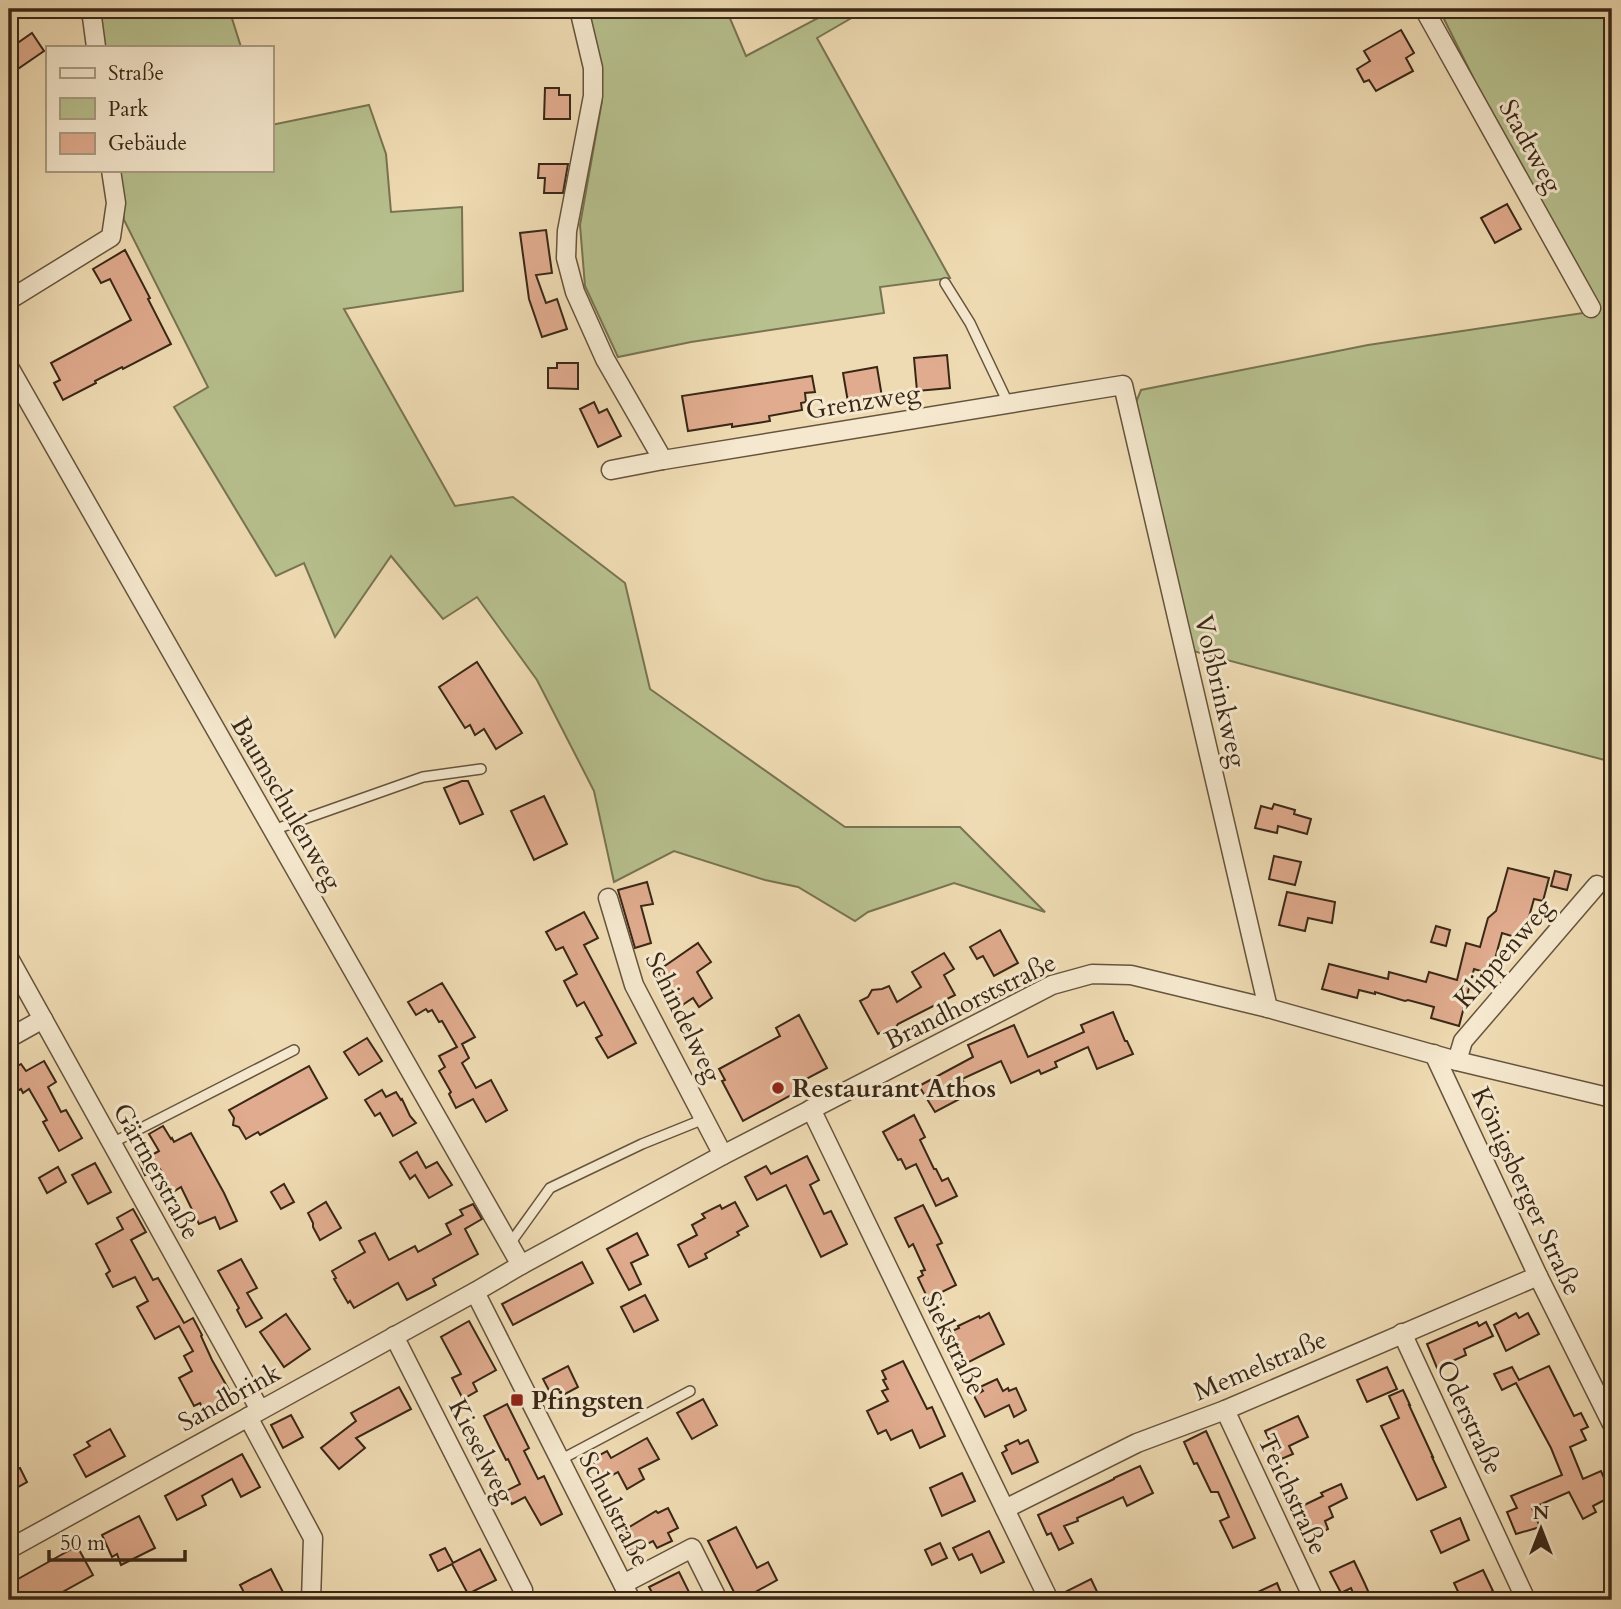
<svg xmlns="http://www.w3.org/2000/svg" width="1621" height="1609" viewBox="0 0 1621 1609" font-family="Cardo,serif">
<rect width="100%" height="100%" fill="#efdbb3"/>
<filter id="stains"><feTurbulence type="fractalNoise" baseFrequency=".00286" numOctaves="4"/><feColorMatrix values="0 0 0 0 .2 0 0 0 0 .09 0 0 0 0 .02 0 0 0 .5 -.17"/></filter>
<radialGradient id="worn" r=".72"><stop offset=".6" stop-color="#630" stop-opacity="0"/><stop offset="1" stop-color="#630" stop-opacity=".3"/></radialGradient>
<g fill="#b7c08e" stroke="#787452" stroke-width="2">
<polygon points="95,9 229,9 241,47 100,47"/>
<polygon points="585,9 726,9 746,56 835,9 867,9 817,38 950,278 880,287 884,313 691,342 618,357 585,286 580,225 602,101 596,46"/>
<polygon points="1441,9 1612,9 1612,762 1193,651 1134,407 1141,390 1368,345 1590,312 1441,13"/>
<polygon points="369,105 386,154 391,212 462,207 463,291 344,309 455,506 513,497 625,583 650,689 845,827 960,827 1045,912 954,883 868,912 855,921 798,887 765,880 674,851 614,882 594,791 537,680 477,597 443,619 391,556 335,637 304,563 276,576 174,407 208,387 124,220 117,170 271,170 271,125"/>
</g>
<g fill="#e0ab8e" stroke="#392716" stroke-width="2">
<polygon points="1401,30 1414,53 1406,58 1413,71 1376,91 1369,80 1364,82 1357,69 1370,61 1364,51"/>
<polygon points="32,33 44,51 9,75 9,49"/>
<polygon points="545,88 559,88 559,95 570,95 570,119 544,119"/>
<polygon points="539,164 568,164 563,193 544,193 545,178 538,178"/>
<polygon points="1507,204 1521,229 1495,243 1481,218"/>
<polygon points="546,230 552,273 536,275 546,303 557,299 567,329 542,337 529,299 520,233"/>
<polygon points="125,250 150,298 148,299 171,344 123,369 122,367 95,381 96,383 63,400 54,383 60,380 51,363 131,320 110,279 101,283 93,269"/>
<polygon points="947,355 950,388 917,391 914,358"/>
<polygon points="557,363 578,363 578,389 548,388 548,368 557,368"/>
<polygon points="877,367 882,397 848,402 843,373"/>
<polygon points="812,376 815,392 805,393 806,402 801,403 802,410 769,416 770,421 732,427 732,424 688,431 682,396"/>
<polygon points="594,402 599,413 607,409 621,436 598,447 580,409"/>
<polygon points="477,662 522,733 496,749 484,729 475,735 470,725 465,728 439,687"/>
<polygon points="462,781 468,781 483,814 460,824 444,788"/>
<polygon points="544,796 567,844 534,860 511,811"/>
<polygon points="1274,804 1295,810 1294,814 1311,819 1307,834 1278,826 1277,833 1255,828 1261,806 1272,809"/>
<polygon points="1274,856 1301,862 1295,885 1269,879"/>
<polygon points="1508,868 1549,878 1543,901 1534,899 1525,931 1520,930 1518,938 1502,933 1491,974 1474,969 1459,1026 1431,1018 1434,1007 1408,1000 1405,1001 1375,992 1375,994 1359,990 1357,998 1322,989 1329,964 1388,979 1389,972 1426,982 1429,972 1457,980 1466,943 1480,947 1488,918 1496,911"/>
<polygon points="1555,871 1571,875 1567,890 1551,886"/>
<polygon points="647,882 653,904 641,906 651,943 635,948 618,890"/>
<polygon points="1287,892 1335,902 1332,923 1308,918 1305,931 1279,925"/>
<polygon points="584,912 598,938 584,945 636,1043 608,1058 596,1038 602,1035 584,1002 577,1006 564,981 577,974 563,947 556,950 546,932"/>
<polygon points="1436,926 1450,930 1446,946 1431,942"/>
<polygon points="1000,930 1018,963 994,976 983,956 977,959 970,947"/>
<polygon points="698,943 711,962 697,972 712,998 699,1007 693,998 681,1006 673,995 669,998 660,985 664,982 659,975 659,970"/>
<polygon points="944,953 954,969 944,975 955,995 898,1024 894,1030 884,1031 878,1034 860,1001 868,997 872,990 882,989 889,986 897,1002 921,987 912,972"/>
<polygon points="442,983 475,1037 462,1044 469,1058 462,1063 476,1088 491,1080 507,1110 486,1122 473,1099 456,1108 449,1094 451,1092 439,1071 445,1067 439,1056 457,1047 442,1021 439,1022 432,1010 428,1012 426,1009 416,1015 408,1002"/>
<polygon points="1113,1012 1125,1041 1127,1041 1133,1054 1097,1069 1088,1047 1055,1062 1057,1067 1041,1074 1039,1070 1011,1083 1001,1061 962,1079 969,1094 935,1112 919,1086 973,1057 968,1045 1014,1025 1028,1057 1084,1032 1081,1025"/>
<polygon points="799,1015 827,1068 804,1080 808,1086 743,1121 722,1081 725,1080 719,1069 780,1036 776,1028"/>
<polygon points="367,1038 382,1061 359,1075 344,1052"/>
<polygon points="44,1061 56,1082 48,1087 61,1112 66,1110 82,1138 59,1151 43,1122 47,1120 29,1089 23,1093 21,1089 9,1096 9,1071 21,1064 26,1071"/>
<polygon points="309,1066 327,1098 260,1135 258,1132 246,1139 239,1127 233,1125 234,1118 229,1110"/>
<polygon points="382,1090 386,1097 396,1092 401,1100 402,1099 410,1116 416,1123 393,1136 380,1113 375,1116 365,1100"/>
<polygon points="914,1115 925,1137 920,1140 934,1169 936,1169 942,1181 948,1178 957,1196 936,1206 916,1164 906,1169 901,1159 898,1160 883,1132"/>
<polygon points="163,1126 171,1139 172,1138 174,1142 191,1133 224,1193 237,1221 220,1229 215,1217 199,1224 181,1187 173,1192 159,1167 145,1175 139,1162 159,1151 149,1134"/>
<polygon points="417,1152 426,1168 437,1162 452,1185 429,1198 415,1175 410,1179 400,1162"/>
<polygon points="807,1156 819,1180 810,1185 824,1214 831,1211 847,1244 821,1257 786,1185 757,1200 745,1177 766,1166 771,1174"/>
<polygon points="95,1163 111,1192 88,1204 72,1175"/>
<polygon points="58,1167 66,1182 47,1193 39,1178"/>
<polygon points="284,1184 294,1202 281,1209 271,1192"/>
<polygon points="326,1202 341,1228 320,1240 313,1227 313,1223 308,1213"/>
<polygon points="735,1202 748,1226 737,1232 739,1235 705,1254 707,1258 689,1267 678,1245 697,1235 692,1225 705,1218 702,1214 720,1205 722,1209"/>
<polygon points="473,1204 482,1219 465,1229 478,1254 433,1279 436,1285 407,1300 398,1283 354,1308 350,1301 348,1303 334,1279 336,1278 332,1271 365,1252 359,1241 375,1233 389,1260 415,1246 418,1252 451,1234 446,1224 463,1215 460,1210"/>
<polygon points="923,1205 942,1243 937,1245 956,1285 928,1299 918,1278 923,1275 921,1271 925,1270 913,1244 909,1247 895,1218"/>
<polygon points="133,1209 146,1232 131,1240 153,1280 158,1278 184,1323 193,1318 202,1335 201,1336 212,1360 233,1397 205,1413 200,1403 194,1406 179,1378 192,1371 184,1356 193,1351 179,1326 155,1339 137,1307 148,1301 135,1277 113,1287 106,1274 110,1271 96,1244 123,1229 117,1218"/>
<polygon points="637,1233 648,1255 631,1263 641,1284 629,1290 607,1249"/>
<polygon points="241,1259 257,1288 247,1293 262,1318 246,1327 237,1310 239,1308 218,1271"/>
<polygon points="582,1262 593,1283 513,1325 502,1304"/>
<polygon points="645,1295 658,1320 634,1332 621,1307"/>
<polygon points="989,1313 1004,1344 965,1364 950,1332 959,1328 958,1326 979,1316 980,1318"/>
<polygon points="1516,1313 1519,1318 1528,1313 1539,1334 1506,1351 1494,1325"/>
<polygon points="286,1314 310,1349 284,1367 260,1332"/>
<polygon points="469,1321 496,1370 473,1383 477,1391 463,1399 452,1378 461,1374 441,1337"/>
<polygon points="1477,1322 1479,1326 1486,1322 1493,1336 1464,1349 1466,1355 1437,1368 1427,1344"/>
<polygon points="903,1361 927,1409 932,1407 945,1436 920,1448 912,1430 891,1440 886,1430 878,1434 867,1411 888,1401 882,1391 888,1389 883,1380 886,1379 882,1371"/>
<polygon points="568,1366 578,1387 554,1400 543,1379"/>
<polygon points="1549,1366 1574,1416 1581,1413 1588,1427 1581,1430 1586,1440 1570,1447 1583,1479 1601,1471 1612,1496 1593,1506 1596,1512 1583,1519 1569,1492 1532,1508 1540,1527 1516,1534 1507,1512 1517,1508 1511,1496 1562,1475 1551,1448 1516,1383 1502,1390 1494,1374 1512,1367 1519,1380"/>
<polygon points="1387,1367 1397,1389 1367,1402 1357,1380"/>
<polygon points="997,1379 1003,1391 1008,1388 1009,1391 1016,1388 1026,1410 1014,1417 1009,1405 985,1417 974,1396 983,1391 980,1387"/>
<polygon points="399,1387 411,1409 356,1438 365,1448 339,1469 321,1448 356,1421 351,1413"/>
<polygon points="1403,1390 1410,1405 1409,1405 1433,1457 1432,1457 1446,1487 1417,1500 1381,1426 1399,1418 1389,1396"/>
<polygon points="703,1399 717,1425 692,1439 677,1413"/>
<polygon points="507,1404 529,1448 524,1451 538,1479 544,1476 562,1514 541,1525 525,1497 512,1504 506,1491 520,1484 508,1459 506,1460 484,1416"/>
<polygon points="291,1415 303,1437 283,1448 271,1425"/>
<polygon points="1298,1416 1308,1437 1289,1446 1293,1454 1279,1460 1265,1431"/>
<polygon points="110,1429 125,1456 86,1477 74,1455 90,1446 87,1442"/>
<polygon points="1206,1431 1255,1538 1233,1548 1220,1521 1229,1517 1218,1492 1211,1492 1197,1463 1194,1464 1184,1442"/>
<polygon points="647,1438 659,1459 639,1469 644,1479 627,1489 618,1472 603,1480 592,1459 607,1451 611,1458"/>
<polygon points="1018,1440 1020,1444 1028,1440 1038,1462 1012,1474 1002,1453 1007,1450 1005,1446"/>
<polygon points="242,1454 260,1487 241,1497 232,1479 202,1496 206,1505 177,1520 165,1496"/>
<polygon points="1140,1466 1153,1493 1127,1506 1123,1497 1077,1518 1078,1521 1064,1526 1073,1543 1059,1550 1051,1533 1047,1535 1038,1515 1114,1479 1114,1478"/>
<polygon points="20,1468 27,1482 9,1492 9,1473"/>
<polygon points="962,1473 975,1501 942,1516 930,1488"/>
<polygon points="1341,1484 1347,1498 1329,1507 1333,1517 1325,1521 1328,1529 1314,1536 1300,1507 1323,1496 1321,1493"/>
<polygon points="668,1508 678,1528 668,1533 672,1541 657,1548 653,1541 631,1552 621,1532 656,1511 658,1513"/>
<polygon points="139,1516 155,1548 121,1565 117,1554 112,1557 102,1535"/>
<polygon points="1460,1518 1469,1540 1441,1553 1431,1531"/>
<polygon points="736,1527 757,1568 768,1562 777,1580 741,1600 738,1600 708,1541"/>
<polygon points="989,1531 1004,1562 981,1573 972,1554 959,1560 953,1548"/>
<polygon points="940,1543 947,1558 932,1565 925,1550"/>
<polygon points="77,1546 93,1575 48,1600 9,1600 9,1584"/>
<polygon points="445,1548 453,1563 480,1549 496,1580 468,1594 452,1564 438,1571 430,1555"/>
<polygon points="1354,1561 1364,1582 1372,1600 1356,1600 1351,1588 1341,1593 1330,1572"/>
<polygon points="271,1569 287,1600 248,1600 240,1585"/>
<polygon points="1483,1570 1493,1591 1474,1600 1462,1600 1454,1583"/>
<polygon points="679,1572 690,1594 680,1600 656,1600 649,1587"/>
<polygon points="1091,1579 1101,1600 1060,1600 1059,1595"/>
<polygon points="1277,1583 1284,1600 1241,1600"/>
</g>
<g fill="none" stroke-linecap="round" stroke-linejoin="round">
<g stroke="#66543d" stroke-width="12">
<g id="service">
<polyline points="945,283 970,323 1009,405"/>
<polyline points="273,830 423,777 481,769"/>
<polyline points="112,1143 294,1050"/>
<polyline points="509,1245 550,1188 642,1144 704,1119"/>
<polyline points="560,1460 690,1391"/>
</g>
</g>
<g stroke="#66543d" stroke-width="21">
<g id="minor">
<polyline points="88,9 92,17 96,47"/>
<polyline points="579,9 593,68 593,96 567,231 566,258 575,292 605,359 663,460"/>
<polyline points="1424,9 1591,308"/>
<polyline points="9,300 111,237 116,203 111,170"/>
<polyline points="9,367 521,1265"/>
<polyline points="611,470 663,460 1123,385 1268,1008"/>
<polyline points="608,898 634,985 723,1155"/>
<polyline points="9,958 260,1410"/>
<polyline points="9,1038 43,1019"/>
<polyline points="1434,1054 1538,1276 1612,1424"/>
<polyline points="1457,1061 1463,1041 1597,885"/>
<polyline points="811,1109 1049,1600"/>
<polyline points="475,1292 631,1600"/>
<polyline points="1402,1333 1526,1600"/>
<polyline points="394,1336 523,1590"/>
<polyline points="1225,1410 1314,1600"/>
<polyline points="248,1417 313,1538 311,1600"/>
<polyline points="1005,1509 1137,1443 1225,1410 1538,1276"/>
<polyline points="9,1549 475,1292 521,1265 723,1155 1052,985 1092,974 1131,975 1268,1008 1457,1061 1612,1098"/>
<polyline points="623,1584 692,1548 718,1600"/>
</g>
</g>
<use href="#service" stroke="#f5e8ce" stroke-width="9"/>
<use href="#minor" stroke="#f5e8ce" stroke-width="18"/>
</g>
<g fill="#8f2418" stroke="#f5e8ce" stroke-width="2.5">
<circle cx="778" cy="1088" r="7"/>
<rect x="510" y="1393" width="14" height="14" rx="3.5"/>
</g>
<g text-anchor="middle" stroke-width="6" stroke-linejoin="round" paint-order="stroke">
<g font-size="26" fill="#392716" stroke="#f5e8ce">
<text transform="translate(1531 146) rotate(61)" y="9">Stadtweg</text>
<text transform="translate(863 401) rotate(-9)" y="9">Grenzweg</text>
<text transform="translate(1221 691) rotate(77)" y="9">Voßbrinkweg</text>
<text transform="translate(287 803) rotate(60)" y="9">Baumschulenweg</text>
<text transform="translate(1503 953) rotate(-49)" y="9">Klippenweg</text>
<text transform="translate(970 1001) rotate(-26)" y="9">Brandhorststraße</text>
<text transform="translate(684 1017) rotate(64)" y="9">Schindelweg</text>
<text transform="translate(157 1171) rotate(61)" y="9">Gärtnerstraße</text>
<text transform="translate(1527 1191) rotate(65)" y="9">Königsberger Straße</text>
<text transform="translate(954 1343) rotate(64)" y="9">Siekstraße</text>
<text transform="translate(1260 1365) rotate(-23)" y="9">Memelstraße</text>
<text transform="translate(229 1397) rotate(-29)" y="9">Sandbrink</text>
<text transform="translate(1470 1417) rotate(65)" y="9">Oderstraße</text>
<text transform="translate(482 1451) rotate(63)" y="9">Kieselweg</text>
<text transform="translate(1293 1494) rotate(65)" y="9">Teichstraße</text>
<text transform="translate(615 1509) rotate(63)" y="9">Schulstraße</text>
</g>
<g font-size="26" font-weight="bold" fill="#392716" stroke="#f5e8ce" text-anchor="start">
<text x="792" y="1097">Restaurant Athos</text>
<text x="531" y="1409">Pfingsten</text>
</g>
</g>
<rect width="1621" height="1609" fill="none" stroke="#efdbb3" stroke-width="35"/>
<rect x="10" y="10" width="1600" height="1588" fill="none" stroke="#392716" stroke-width="3.5"/>
<rect x="18" y="18" width="1586" height="1574" fill="none" stroke="#392716" stroke-width="2"/>
<rect x="46" y="46" width="228" height="126" fill="#f5e8ce" stroke="#aa9b84" stroke-width="2"/>
<rect x="60" y="68" width="35" height="10" fill="#f5e8ce" stroke="#aa9b84" stroke-width="2"/>
<text x="108" y="80" font-size="21" fill="#392716">Straße</text>
<rect x="60" y="98" width="35" height="21" fill="#b7c08e" stroke="#aa9b84" stroke-width="2"/>
<text x="108" y="116" font-size="21" fill="#392716">Park</text>
<rect x="60" y="133" width="35" height="21" fill="#e0ab8e" stroke="#aa9b84" stroke-width="2"/>
<text x="108" y="150" font-size="21" fill="#392716">Gebäude</text>
<g transform="translate(1541 1529)" stroke="#f5e8ce" stroke-width="5" paint-order="stroke">
<path d="M0-5L12 26L0 18L-12 26Z" fill="#392716"/>
<text y="-10" font-size="19" font-weight="bold" text-anchor="middle" fill="#392716">N</text>
</g>
<path d="M49 1550v10h136v-10" fill="none" stroke="#392716" stroke-width="3.5"/>
<text x="60" y="1550" font-size="21" fill="#392716" stroke="#f5e8ce" stroke-width="5" paint-order="stroke">50 m</text>
<rect width="100%" height="100%" filter="url(#stains)"/>
<rect width="100%" height="100%" fill="url(#worn)"/>
</svg>
